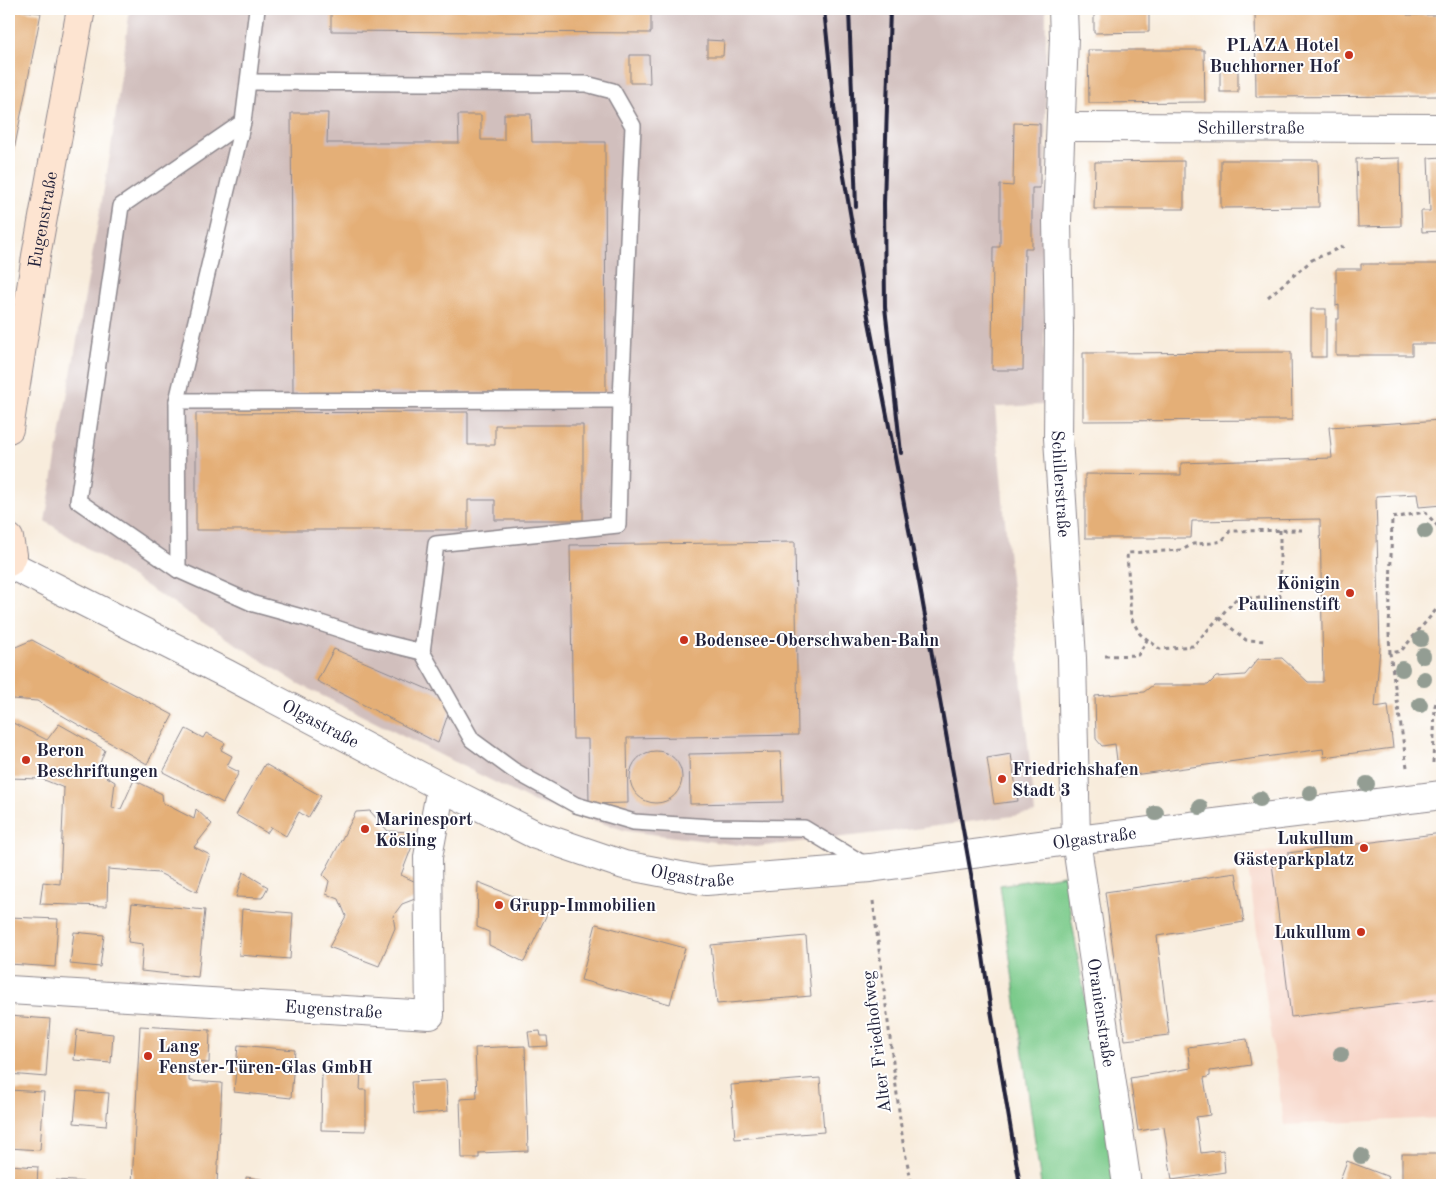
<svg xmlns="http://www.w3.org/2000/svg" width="1451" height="1194" viewBox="0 0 1451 1194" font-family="'Old Standard TT',serif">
<rect width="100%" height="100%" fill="#fff"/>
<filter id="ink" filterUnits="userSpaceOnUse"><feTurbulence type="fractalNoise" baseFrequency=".02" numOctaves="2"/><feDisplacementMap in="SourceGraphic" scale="10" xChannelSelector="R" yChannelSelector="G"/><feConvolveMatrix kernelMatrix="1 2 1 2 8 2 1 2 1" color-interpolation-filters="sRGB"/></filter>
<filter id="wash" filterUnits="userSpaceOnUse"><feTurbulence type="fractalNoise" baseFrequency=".0096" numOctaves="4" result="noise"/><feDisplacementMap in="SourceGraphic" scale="20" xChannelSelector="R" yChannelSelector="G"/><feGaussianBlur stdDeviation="1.12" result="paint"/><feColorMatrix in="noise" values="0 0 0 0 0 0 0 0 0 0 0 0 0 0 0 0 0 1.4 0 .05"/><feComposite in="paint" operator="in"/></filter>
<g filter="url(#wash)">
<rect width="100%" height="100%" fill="#f8ecdc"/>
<polygon fill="#f6d2c3" points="1442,833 1442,1118 1284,1125 1246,854"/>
<polygon fill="#d1bfbd" points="130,9 1046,9 1044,405 995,407 1004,511 1035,813 914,829 755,847 627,831 532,801 297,683 45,521 110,155"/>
<polygon fill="#7bcb8b" stroke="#4e7663" points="1064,875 1117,1185 1041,1185 1040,1178 1000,885"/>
<g id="blocks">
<g fill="#e4af77">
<polygon points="9,9 41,13 10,171 9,171"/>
<polygon points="331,9 651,9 651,33 331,31"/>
<polygon points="1094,9 1149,9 1149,32 1094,33"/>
<polygon points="1255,9 1407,9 1407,15 1442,15 1442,96 1256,97"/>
<polygon points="707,40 724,41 723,56 707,56"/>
<polygon points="1088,50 1204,50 1205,102 1089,103"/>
<polygon points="630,55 649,55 650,83 630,83"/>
<rect x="1220" y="64" width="18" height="28"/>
<polygon points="291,113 328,113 327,143 459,143 458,115 481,115 481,140 504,140 504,114 531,114 532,142 605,142 606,392 293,393"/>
<polygon points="1014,123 1040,124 1040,188 1032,188 1032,248 1025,248 1023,370 992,370 993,247 1000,247 1000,185 1013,186"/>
<polygon points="1442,157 1442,231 1422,232 1421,211 1430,211 1428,158"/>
<polygon points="1400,158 1401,226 1358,227 1356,159"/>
<polygon points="1221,160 1318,160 1319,207 1221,208"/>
<polygon points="1184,161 1184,209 1094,209 1095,162"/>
<polygon points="1361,264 1442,264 1442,344 1412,344 1412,355 1336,355 1336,319 1339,319 1339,305 1336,306 1336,269 1361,269"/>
<rect x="1311" y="309" width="15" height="48"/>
<polygon points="1291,352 1292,420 1083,421 1083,353"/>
<polygon points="468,412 468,445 495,445 495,425 583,425 583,520 495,520 495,500 468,500 468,530 196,530 196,413"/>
<polygon points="1442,420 1442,505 1419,507 1417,494 1376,496 1380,648 1375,707 1388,705 1393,748 1324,757 1323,749 1119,777 1115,744 1102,746 1096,739 1095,696 1144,692 1153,685 1208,685 1216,677 1245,675 1258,659 1282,658 1308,682 1323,682 1320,519 1192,521 1191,538 1085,538 1085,474 1181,475 1181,463 1332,458 1329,427"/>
<polygon points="795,542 798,735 627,738 628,803 589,804 588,739 573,739 570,545"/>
<polygon points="32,640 173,715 147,764 37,701 12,699 11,649"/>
<polygon points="334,649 453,700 438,743 317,681"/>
<polygon points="9,721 47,740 59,724 105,750 97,771 115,782 112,808 121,809 134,780 162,794 163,803 194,819 196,809 212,824 194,847 210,855 197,892 159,873 108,869 107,906 40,904 43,882 60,884 64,788 42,779 9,778"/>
<polygon points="186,729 203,738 206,733 225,743 221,750 232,756 227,766 239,772 223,803 163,772"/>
<circle cx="656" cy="777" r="26"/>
<polygon points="781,752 783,802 690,804 689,754"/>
<polygon points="1011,754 1018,801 994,804 987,758"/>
<polygon points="265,764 321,796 308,818 299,812 286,836 271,827 267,833 236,815"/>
<polygon points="370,811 388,831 413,832 416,836 401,875 418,883 415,899 402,904 393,916 395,928 379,966 329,947 346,916 339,899 326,894 329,881 323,875 356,812"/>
<polygon points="1442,833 1442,999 1291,1017 1272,863 1288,861 1288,853"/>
<polygon points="243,872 268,887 262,898 236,897"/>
<polygon points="1236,873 1244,922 1157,936 1169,1035 1125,1040 1105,892"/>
<polygon points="478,882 549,910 524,962 489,945 489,932 477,927"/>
<polygon points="132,903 205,910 198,977 141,971 143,944 128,942"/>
<polygon points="242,909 293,913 290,959 239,955"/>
<polygon points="9,917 58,919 55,967 9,964"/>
<polygon points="596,924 685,948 670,1004 581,980"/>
<polygon points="74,932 104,935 100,967 70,964"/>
<polygon points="806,936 811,996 717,1004 711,945"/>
<polygon points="9,1016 50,1019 46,1077 9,1074"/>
<polygon points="140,1026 210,1030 209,1063 189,1062 189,1081 222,1083 217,1185 132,1185"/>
<polygon points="77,1030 113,1034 111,1063 74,1060"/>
<polygon points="540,1031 541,1036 547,1036 548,1046 530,1047 528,1032"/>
<polygon points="1247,1039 1251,1065 1210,1071 1210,1076 1204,1078 1210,1115 1196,1117 1201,1153 1223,1150 1225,1172 1172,1180 1164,1127 1138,1131 1130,1078 1191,1068 1188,1047"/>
<polygon points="238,1045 295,1050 291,1098 234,1092"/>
<polygon points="525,1046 528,1151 479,1153 479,1158 462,1158 460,1099 477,1098 475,1048"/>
<polygon points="322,1067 361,1068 360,1090 366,1090 366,1131 321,1130"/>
<polygon points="820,1078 824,1132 735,1139 731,1085"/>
<polygon points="446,1080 448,1111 414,1114 411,1082"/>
<polygon points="9,1090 44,1092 40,1150 9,1148"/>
<polygon points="77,1091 109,1093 106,1126 74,1123"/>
<rect x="1402" y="1154" width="40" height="31"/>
<polygon points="1347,1161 1389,1177 1386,1185 1338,1185"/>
<polygon points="9,1165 38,1167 37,1185 9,1185"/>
<polygon points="246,1177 282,1182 282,1185 246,1185"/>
<polygon points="56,1180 123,1184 123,1185 56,1185"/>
<polygon points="1203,1180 1203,1185 1166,1185 1166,1184"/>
</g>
</g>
</g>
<g filter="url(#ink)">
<use href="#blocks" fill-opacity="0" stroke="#8d878c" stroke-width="1"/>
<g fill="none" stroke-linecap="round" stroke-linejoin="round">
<g stroke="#8d878c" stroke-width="18">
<g id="lane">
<polyline points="249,82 586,84 613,91 633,126 621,400 618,525 436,544 422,652"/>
<polyline points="243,122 121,206 78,501 178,570 254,604 305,618 369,639 422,652 472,740 513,770 576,805 634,822 711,827 804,828 867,866"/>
<polyline points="177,401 621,400"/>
<polyline points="178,570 177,401 243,122 257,9"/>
</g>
</g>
<g stroke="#8d878c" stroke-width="30">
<g id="street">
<path id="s1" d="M 1063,9 L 1064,37 L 1057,221 L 1059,329 L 1058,438 L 1072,658 L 1076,840 L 1127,1185"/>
<path id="s2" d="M 1061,127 L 1442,128"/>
<path id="s3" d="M 9,564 L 227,674 L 441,787 L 536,835 L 624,865 L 706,881 L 870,868 L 1076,840 L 1442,795"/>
<path id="s4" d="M 9,990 L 430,1015 L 428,857 L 441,787"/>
</g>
</g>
<g stroke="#8d878c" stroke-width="30">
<g id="secondary">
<path id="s5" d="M 9,429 L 36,256 L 81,9"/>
<polyline points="9,538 12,555 9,562"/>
</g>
</g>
<g stroke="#8d878c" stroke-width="3" stroke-dasharray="4 4" stroke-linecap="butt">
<polyline points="1268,297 1312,260 1344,246"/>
<polyline points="1280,530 1280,598 1237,598 1193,646 1160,649 1140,634 1131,618 1127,553 1182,550 1193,544 1211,543 1222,541 1230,531 1302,530"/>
<polyline points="1219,618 1246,640 1267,641"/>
<polyline points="1390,653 1389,634 1392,518 1425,512 1442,531"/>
<polyline points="1105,656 1138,655 1147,640"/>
<polyline points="1433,763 1435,706 1442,682"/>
<polyline points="1407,767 1390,653 1401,651 1442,603"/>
<polyline points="873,901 903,1143 912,1185"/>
</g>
<use href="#lane" stroke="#fff" stroke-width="15"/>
<use href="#street" stroke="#fff" stroke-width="28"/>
<use href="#secondary" stroke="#fde4d1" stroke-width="28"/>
<g stroke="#22223b" stroke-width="4">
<polyline points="824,9 837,135 865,301 919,582 972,880 989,998 1020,1185"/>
<polyline points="849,9 856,207"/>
<polyline points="890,9 884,203 885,307 901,453"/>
</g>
</g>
<g fill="#939d93">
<circle cx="1425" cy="531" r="8"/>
<circle cx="1421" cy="639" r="8"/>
<circle cx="1423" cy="656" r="8"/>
<circle cx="1402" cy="669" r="8"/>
<circle cx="1424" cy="679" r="8"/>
<circle cx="1420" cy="705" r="8"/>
<circle cx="1367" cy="784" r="8"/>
<circle cx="1310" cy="793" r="8"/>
<circle cx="1260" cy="799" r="8"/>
<circle cx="1200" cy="807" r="8"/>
<circle cx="1156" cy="813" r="8"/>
<circle cx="1341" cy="1054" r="8"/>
<circle cx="1361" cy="1156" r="8"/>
</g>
</g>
<g fill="#c8321e" stroke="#fff" stroke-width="2">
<circle cx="1349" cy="55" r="5"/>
<circle cx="1350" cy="593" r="5"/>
<circle cx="684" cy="640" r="5"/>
<circle cx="26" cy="760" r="5"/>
<circle cx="1002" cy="779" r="5"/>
<circle cx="365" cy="829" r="5"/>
<circle cx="1364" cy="848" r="5"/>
<circle cx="499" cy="905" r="5"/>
<circle cx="1361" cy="932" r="5"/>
<circle cx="148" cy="1056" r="5"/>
</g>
<g text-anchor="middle" stroke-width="4" stroke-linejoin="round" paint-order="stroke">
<g font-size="18" font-weight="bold" fill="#22223b" stroke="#fff" text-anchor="start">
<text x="1339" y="51" text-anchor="end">PLAZA Hotel<tspan x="1339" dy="21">Buchhorner Hof</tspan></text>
<text x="1340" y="589" text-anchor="end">Königin<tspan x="1340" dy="21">Paulinenstift</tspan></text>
<text x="694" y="646">Bodensee-Oberschwaben-Bahn</text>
<text x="36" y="756">Beron<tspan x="36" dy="21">Beschriftungen</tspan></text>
<text x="1012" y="775">Friedrichshafen<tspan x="1012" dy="21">Stadt 3</tspan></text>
<text x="375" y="825">Marinesport<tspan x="375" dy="21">Kösling</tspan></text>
<text x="1354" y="844" text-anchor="end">Lukullum<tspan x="1354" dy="21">Gästeparkplatz</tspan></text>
<text x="509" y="911">Grupp-Immobilien</text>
<text x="1351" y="938" text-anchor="end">Lukullum</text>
<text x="158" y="1052">Lang<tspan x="158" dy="21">Fenster-Türen-Glas GmbH</tspan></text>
</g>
<g font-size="18" fill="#22223b" stroke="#fff">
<text dy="6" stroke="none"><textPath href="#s2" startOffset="190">Schillerstraße</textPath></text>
<text dy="6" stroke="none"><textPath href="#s5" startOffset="212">Eugenstraße</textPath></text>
<text dy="6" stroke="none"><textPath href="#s1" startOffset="475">Schillerstraße</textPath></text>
<text dy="6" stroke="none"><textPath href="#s3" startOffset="350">Olgastraße</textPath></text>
<text dy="6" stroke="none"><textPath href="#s3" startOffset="1160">Olgastraße</textPath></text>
<text dy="6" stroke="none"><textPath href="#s3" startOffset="755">Olgastraße</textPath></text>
<text dy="6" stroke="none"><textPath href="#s4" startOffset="325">Eugenstraße</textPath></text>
<text dy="6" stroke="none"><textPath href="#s1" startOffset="1006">Oranienstraße</textPath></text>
<text transform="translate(876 1042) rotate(-97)" y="6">Alter Friedhofweg</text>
</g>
</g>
<rect width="1451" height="1194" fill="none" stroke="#fff" stroke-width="30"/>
</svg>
